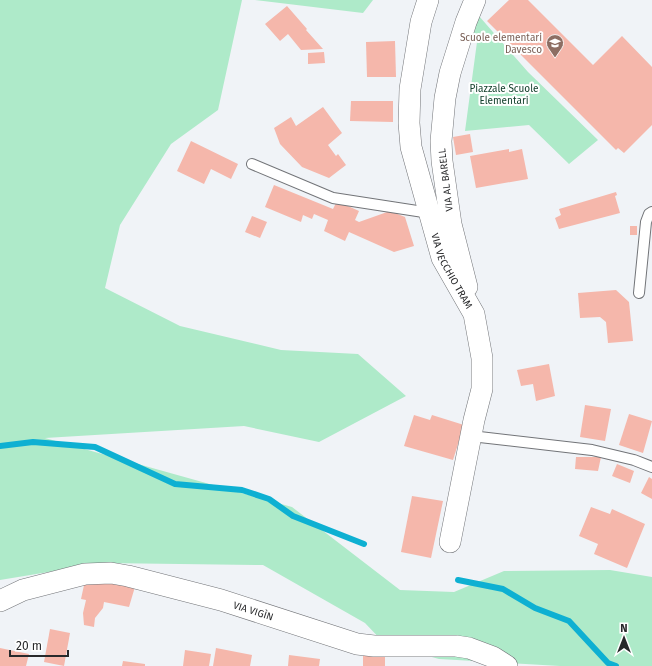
<svg xmlns="http://www.w3.org/2000/svg" width="652" height="666" viewBox="0 0 652 666" font-family="'Fira Sans',sans-serif">
<rect width="100%" height="100%" fill="#f0f3f7"/>
<g fill="#aeeac9">
<polygon points="0,0 242,0 218,110 171,144 120,225 105,288 180,326 281,350 358,354 406,396 319,442 244,426 45,438 292,507 400,590 454,592 504,571 610,570 652,577 652,666 560,666 439,659 385,644 365,623 263,565 103,563 0,580"/>
<polygon points="255,0 373,0 363,13"/>
<polygon points="479,16 528,72 598,140 569,164 529,125 465,131 477,42 472,35"/>
</g>
<g fill="none" stroke-linecap="round" stroke-linejoin="round">
<g stroke="#0eb0d2" stroke-width="6">
<polyline points="0,446 33,442 95,447 175,484 242,490 269,499 293,516 364,544"/>
<polyline points="458,580 503,589 535,608 569,621 608,663 616,666"/>
</g>
</g>
<g fill="#f5b7ab">
<polygon points="509,0 528,0 593,65 622,36 652,67 652,125 624,153 618,148 616,150 487,21"/>
<polygon points="287,6 307,29 306,30 323,49 301,50 288,34 280,41 265,24"/>
<polygon points="395,41 396,77 367,77 366,42"/>
<polygon points="324,52 325,63 308,64 308,53"/>
<polygon points="351,101 393,101 393,122 350,121"/>
<polygon points="323,107 342,133 328,145 336,156 338,154 346,165 329,178 302,167 280,144 274,128 291,117 296,126"/>
<polygon points="470,134 473,152 456,155 453,137"/>
<polygon points="191,141 238,164 231,179 211,169 204,184 177,171"/>
<polygon points="509,149 509,152 522,149 528,179 476,188 470,156"/>
<polygon points="274,185 333,209 337,201 359,211 355,220 359,222 390,211 405,217 414,246 394,252 349,232 345,241 324,231 328,220 314,214 312,219 303,215 301,222 265,207"/>
<polygon points="616,192 617,195 615,196 620,213 559,229 555,218 561,215 559,209"/>
<polygon points="252,216 267,222 260,238 245,232"/>
<rect x="630" y="226" width="7" height="9"/>
<polygon points="616,290 629,302 633,341 608,343 606,322 600,317 580,318 578,293"/>
<polygon points="549,364 555,396 536,401 533,384 521,386 517,370"/>
<polygon points="585,405 611,409 605,441 580,437"/>
<polygon points="629,414 652,421 643,453 619,445"/>
<polygon points="414,415 430,420 432,415 464,425 453,460 404,446"/>
<polygon points="576,457 601,457 598,471 575,469"/>
<polygon points="617,464 634,471 630,483 612,476"/>
<polygon points="649,477 652,479 652,499 641,493"/>
<polygon points="412,496 443,501 431,558 401,552"/>
<polygon points="591,507 610,514 612,509 645,524 627,568 594,554 598,544 579,536"/>
<polygon points="86,576 137,580 129,607 104,602 103,608 95,618 94,627 84,625 83,613 86,600 81,599"/>
<polygon points="50,629 70,633 64,666 44,662"/>
<polygon points="0,648 29,654 26,666 0,666"/>
<polygon points="216,648 252,655 250,666 213,666"/>
<polygon points="185,650 211,654 209,666 183,666"/>
<rect x="363" y="654" width="22" height="12"/>
<polygon points="289,655 320,659 319,666 288,666"/>
<polygon points="123,661 145,664 145,666 122,666"/>
</g>
<g fill="none" stroke-linecap="round" stroke-linejoin="round">
<g stroke="#727478" stroke-width="12">
<g id="service">
<polyline points="252,164 333,198 430,213"/>
<polyline points="639,293 646,222 649,214 652,212"/>
<polyline points="471,436 592,450 634,460 652,467"/>
</g>
</g>
<g stroke="#727478" stroke-width="22">
<g id="minor">
<path id="s1" d="M 428,0 L 421,22 L 410,89 L 409,123 L 411,147 L 442,258 L 474,314 L 482,358 L 482,389 L 474,420 L 450,542"/>
<polyline points="467,287 451,224 442,161 441,141 445,98 450,73 466,22 475,0"/>
<path id="s2" d="M 0,601 L 23,590 L 85,574 L 111,573 L 128,576 L 221,600 L 357,644 L 374,646 L 456,646 L 469,648 L 493,657 L 507,666"/>
</g>
</g>
<use href="#service" stroke="#fff" stroke-width="10"/>
<use href="#minor" stroke="#fff" stroke-width="21"/>
</g>
<defs>
<g id="school-pin" transform="scale(0.9)"><path d="M0 17L-7.5 6A9.5 9.5 0 1 1 7.5 6Z" fill="#8d6e63" stroke="#fff"/><path d="M0-5L7-2L0 1L-7-2ZM-4 1L0 2.5L4 1V4Q0 6-4 4Z" fill="#fff"/></g>
</defs>
<g fill-rule="evenodd">
<use href="#school-pin" x="555" y="43"/>
</g>
<g text-anchor="middle" stroke-width="4" stroke-linejoin="round" paint-order="stroke">
<g font-size="10" fill="#785e54" stroke="#fff" text-anchor="end">
<text x="542" y="41">Scuole elementari<tspan x="542" dy="12">Davesco</tspan></text>
</g>
<g font-size="10" fill="#13402c" stroke="#fff">
<text x="504" y="92">Piazzale Scuole<tspan x="504" dy="12">Elementari</tspan></text>
</g>
<g font-size="10" fill="#28292b" stroke="#fff">
<text transform="translate(445 180) rotate(-97)" y="4">VIA AL BARELL</text>
<text dy="4" stroke="none"><textPath href="#s1" startOffset="280">VIA VECCHIO TRAM</textPath></text>
<text dy="4" stroke="none"><textPath href="#s2" startOffset="263">VIA VIGÌN</textPath></text>
</g>
</g>
<g transform="translate(624 638)" stroke="#ffffff" stroke-width="3" paint-order="stroke">
<path d="M0-3L7 15L0 10L-7 15Z" fill="#28292b"/>
<text y="-6" font-size="11" font-weight="bold" text-anchor="middle" fill="#28292b">N</text>
</g>
<path d="M10 650v6h58v-6" fill="none" stroke="#28292b" stroke-width="2"/>
<text x="16" y="650" font-size="12" fill="#28292b" stroke="#ffffff" stroke-width="3" paint-order="stroke">20 m</text>
</svg>
